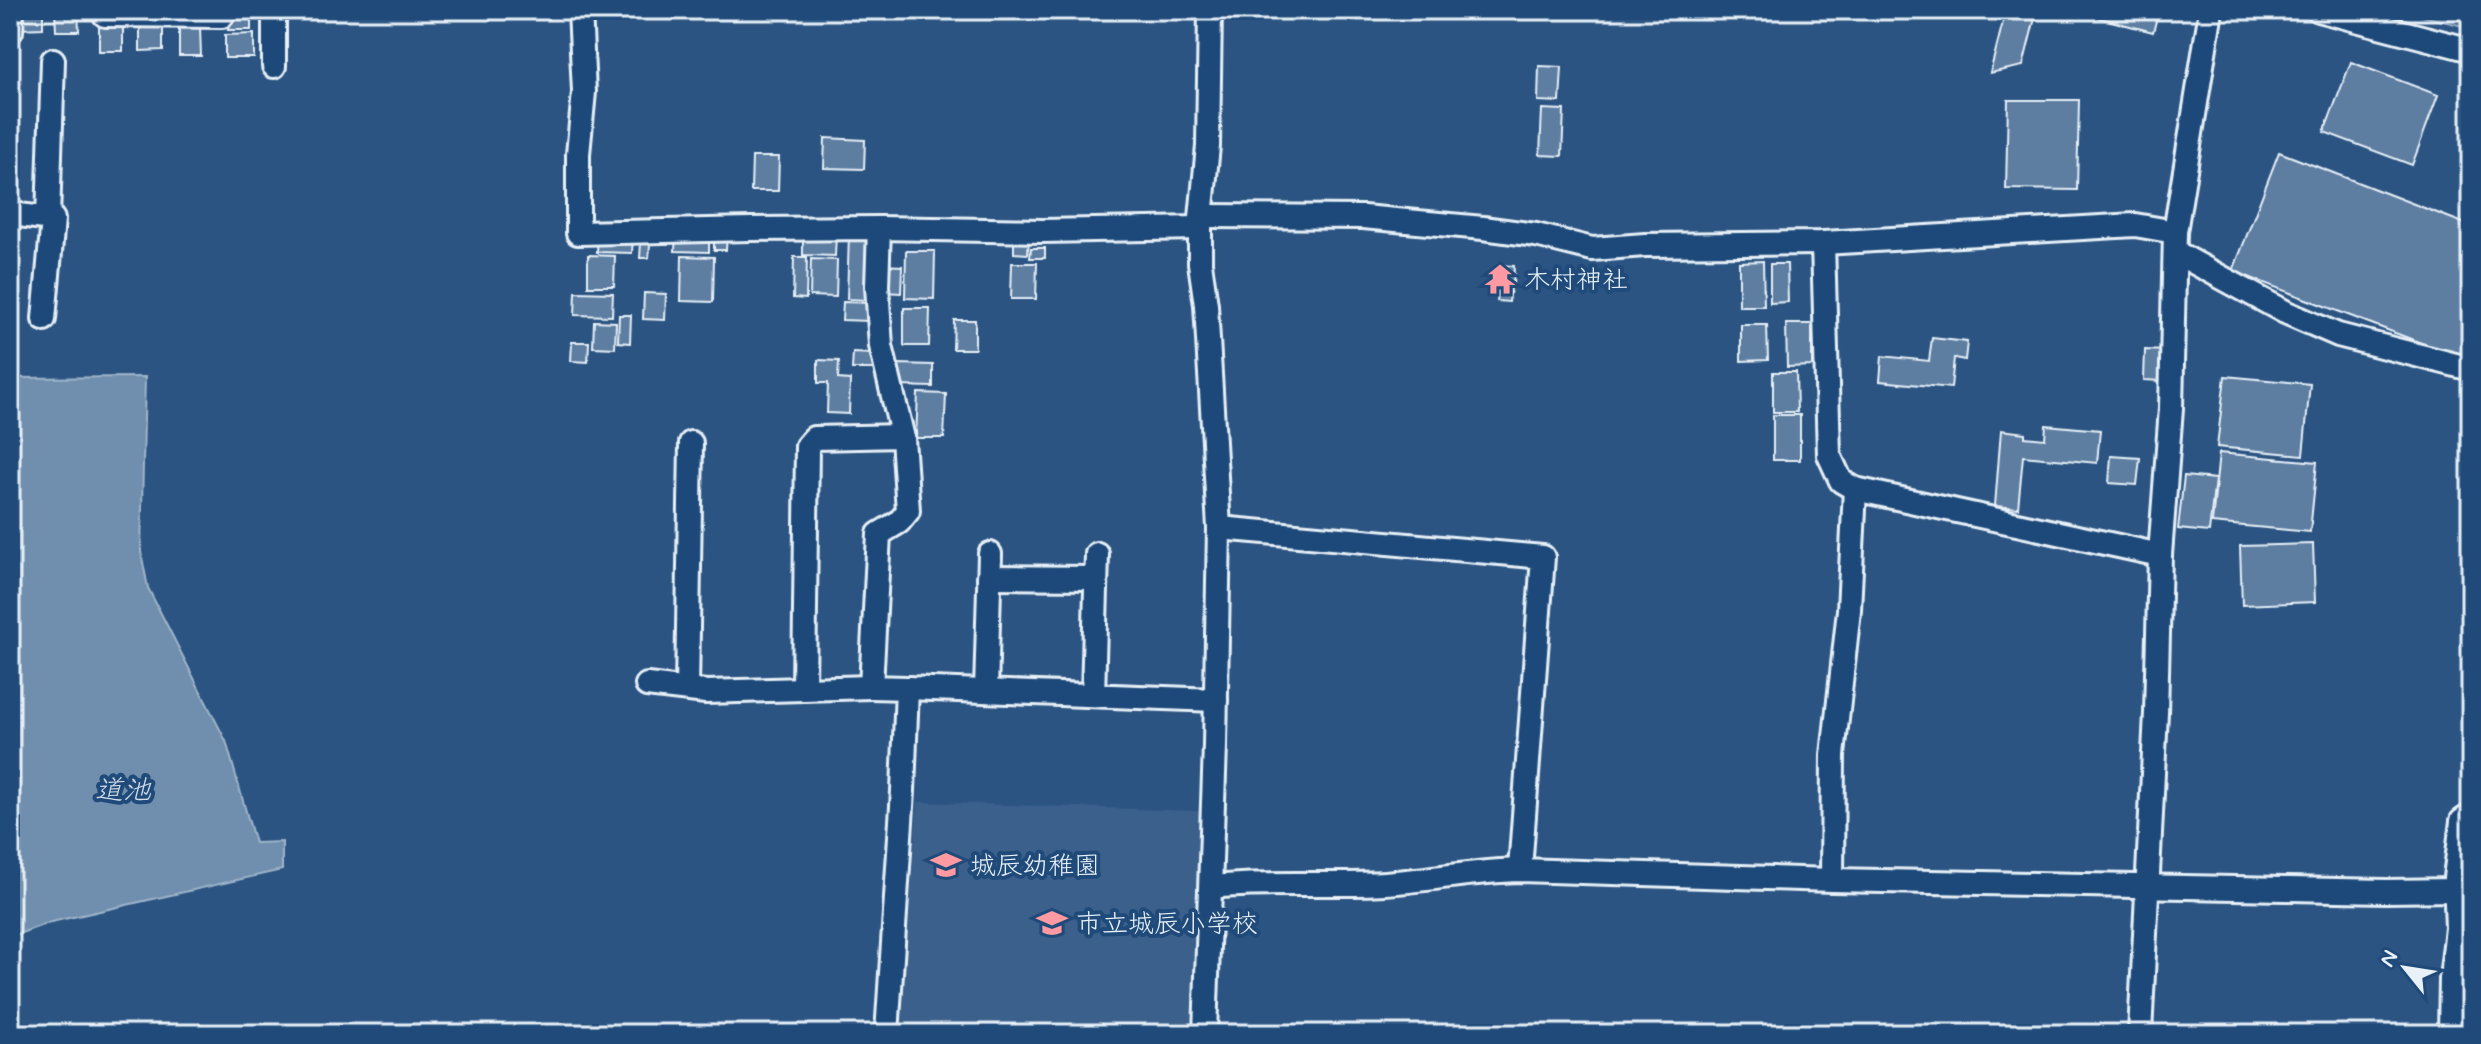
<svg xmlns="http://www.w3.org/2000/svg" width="2481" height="1044" viewBox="0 0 2481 1044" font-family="Mynerve,'Klee One',sans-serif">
<rect width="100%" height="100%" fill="#2b5482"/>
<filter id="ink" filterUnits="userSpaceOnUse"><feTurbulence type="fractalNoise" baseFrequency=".0125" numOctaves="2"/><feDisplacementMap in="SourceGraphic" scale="16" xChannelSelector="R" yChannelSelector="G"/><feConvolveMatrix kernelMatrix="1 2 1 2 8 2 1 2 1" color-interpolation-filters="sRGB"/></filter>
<g filter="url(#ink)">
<polygon fill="#3a608b" points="918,802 1199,811 1193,1034 899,1034"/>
<polygon fill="#476b93" stroke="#98aec6" stroke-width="2" points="2398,10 2471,10 2471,28"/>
<polygon fill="#708ead" stroke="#a0b6cb" stroke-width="2" points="145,377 141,552 148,588 226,741 255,843 282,842 282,870 51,922 10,937 10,378"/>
<g fill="#5d7da1" stroke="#e8f1f8" stroke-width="2">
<polygon points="18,10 43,10 43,28 18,29"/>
<polygon points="55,10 78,10 79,31 56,31"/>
<rect x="228" y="10" width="23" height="20"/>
<polygon points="2006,10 2037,10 2023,66 1990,73"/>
<polygon points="2078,10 2159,10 2153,32 2077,12"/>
<polygon points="163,23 163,50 140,51 140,24"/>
<rect x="99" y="24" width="24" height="27"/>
<polygon points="200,27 201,56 179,56 179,28"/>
<polygon points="254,34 254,58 225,58 225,35"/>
<polygon points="2351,62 2438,95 2412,165 2324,132"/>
<polygon points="1539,66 1562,67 1560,102 1538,101"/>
<polygon points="2008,100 2079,100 2077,190 2006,189"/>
<polygon points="1542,109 1564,110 1562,156 1540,155"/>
<polygon points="825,138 865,140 864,169 824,168"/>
<polygon points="2279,152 2471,226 2471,362 2233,271"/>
<polygon points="752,157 779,157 778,191 751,191"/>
<polygon points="676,232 709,233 709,252 675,251"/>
<polygon points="803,233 836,234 835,256 803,255"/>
<polygon points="598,234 633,235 632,253 597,252"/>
<polygon points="714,234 727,234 726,250 714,250"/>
<polygon points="849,234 870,234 868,300 847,299"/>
<polygon points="1014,236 1029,237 1028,254 1014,253"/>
<polygon points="641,243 650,243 649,258 640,258"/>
<polygon points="1031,248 1045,248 1045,258 1030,258"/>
<polygon points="906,251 935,251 934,299 905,298"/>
<polygon points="588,255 615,256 614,286 588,286"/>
<polygon points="682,256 714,257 713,302 681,301"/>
<polygon points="794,257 807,257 806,299 793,298"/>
<polygon points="811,259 837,260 836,297 810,296"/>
<polygon points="1763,261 1764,306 1739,306 1739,262"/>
<polygon points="1012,263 1037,263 1036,299 1011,299"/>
<polygon points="1770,264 1787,264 1788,302 1770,303"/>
<polygon points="883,265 902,266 901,293 882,292"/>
<polygon points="1497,265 1514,266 1513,285 1495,284"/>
<polygon points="1499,286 1511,287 1509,302 1497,301"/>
<polygon points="576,292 613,293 612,316 575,315"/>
<polygon points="644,293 666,294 665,320 643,319"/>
<polygon points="843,302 870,303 869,321 842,320"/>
<polygon points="904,308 930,308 929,346 904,346"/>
<polygon points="619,315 631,315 630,343 618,342"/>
<polygon points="954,320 975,320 975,349 953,349"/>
<polygon points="594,321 616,322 615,348 593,347"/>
<polygon points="1786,324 1812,324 1812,366 1787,367"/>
<polygon points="1741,325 1767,325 1768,360 1741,361"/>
<polygon points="1932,338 1967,342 1965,360 1954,358 1951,388 1880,381 1882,356 1929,361"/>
<polygon points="572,342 589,342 588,362 571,361"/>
<polygon points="2145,350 2165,351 2163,381 2144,380"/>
<polygon points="853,353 873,354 873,369 852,369"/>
<polygon points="818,360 839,361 838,379 850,380 849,414 827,413 828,383 818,383"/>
<polygon points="898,364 933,365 933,387 897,386"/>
<polygon points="1773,372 1796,372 1797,412 1773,412"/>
<polygon points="2225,376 2310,384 2303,455 2217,447"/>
<polygon points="918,393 946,394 944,438 916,438"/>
<rect x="1773" y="415" width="27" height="45"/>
<polygon points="2046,425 2100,430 2097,463 2023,456 2018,508 1995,506 2001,430 2025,433 2025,437 2045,439"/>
<polygon points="2219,453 2317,462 2310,532 2212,523"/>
<polygon points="2111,456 2140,458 2137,485 2109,483"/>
<polygon points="2184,476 2215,479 2209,532 2178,529"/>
<polygon points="2313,544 2315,602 2242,605 2240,546"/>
</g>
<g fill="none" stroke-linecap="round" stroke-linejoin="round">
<g stroke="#e8f1f8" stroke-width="28">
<g id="street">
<polyline points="105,10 105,15 222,16 222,10"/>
<polyline points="580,10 584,92 578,154 578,233 751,229 879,228 1042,231 1200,228"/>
<polyline points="2318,10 2471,50"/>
<polyline points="11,31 12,10"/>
<polyline points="274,66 274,10"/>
<polyline points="10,214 53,219 44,319"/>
<polyline points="1203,216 1363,217 1483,228 1536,235 1592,249 1645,245 1823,243 2135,225 2175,232"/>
<polyline points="48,219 53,60"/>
<polyline points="879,228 877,286 881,346 903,438 908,511 899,522 879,534 871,687 907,688 903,791 887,1034"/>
<polyline points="1823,243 1829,455 1841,481 1855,489 2160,555"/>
<polyline points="2175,252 2285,312 2338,335 2471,369"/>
<polyline points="1219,528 1543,557 1520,870"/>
<polyline points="989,577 1096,578"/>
<polyline points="647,685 706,692 871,687"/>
<polyline points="907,688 1216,700"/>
<polyline points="687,689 691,443"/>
<polyline points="804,689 807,446 814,438 902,436"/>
<polyline points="986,691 990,554"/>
<polyline points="1093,695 1097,554"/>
<polyline points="1832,880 1833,755 1849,610 1855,489"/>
<path d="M 1211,887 C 1269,881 1327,886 1385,883 C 1430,880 1474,871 1520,870 L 1832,880 L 2386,891 L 2455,890"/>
<polyline points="1205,1034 1215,745 1219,528 1206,305 1200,263 1200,228 1208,146 1210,10"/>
<polyline points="2140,1034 2156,713 2160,555 2171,408 2175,232 2211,10"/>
<polyline points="2450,1034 2451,979 2457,928 2455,878 2462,821 2471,815"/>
</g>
</g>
<use href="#street" stroke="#1f4a7a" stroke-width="22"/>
</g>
</g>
<defs>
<g id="temple-bare" transform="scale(2.4)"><path d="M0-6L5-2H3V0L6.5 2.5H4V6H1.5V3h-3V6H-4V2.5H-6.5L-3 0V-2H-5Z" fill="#ff9aa2" stroke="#1f4a7a" stroke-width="2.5" paint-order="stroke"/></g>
<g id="school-bare" transform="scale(2.4)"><path d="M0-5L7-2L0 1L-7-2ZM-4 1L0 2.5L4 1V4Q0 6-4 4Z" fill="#ff9aa2" stroke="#1f4a7a" stroke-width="2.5" paint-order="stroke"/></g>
</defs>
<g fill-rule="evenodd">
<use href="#temple-bare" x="1500" y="279"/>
<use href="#school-bare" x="946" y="865"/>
<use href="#school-bare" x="1052" y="923"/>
</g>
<g text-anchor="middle" stroke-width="8" stroke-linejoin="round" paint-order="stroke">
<g font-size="26" fill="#e8f1f8" stroke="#1f4a7a" text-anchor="start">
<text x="1524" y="288">木村神社</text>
<text x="970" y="874">城辰幼稚園</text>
<text x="1076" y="932">市立城辰小学校</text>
</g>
<g font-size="28" font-style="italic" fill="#d0dde9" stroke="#1f4a7a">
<text x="123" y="799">道池</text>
</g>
</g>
<rect width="2481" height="1044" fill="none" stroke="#1f4a7a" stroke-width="40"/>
<rect x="20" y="20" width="2441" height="1004" fill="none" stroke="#e8f1f8" stroke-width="3" filter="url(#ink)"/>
<g transform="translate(2405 968) rotate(300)" stroke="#1f4a7a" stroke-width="6" paint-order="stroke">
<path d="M0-6L14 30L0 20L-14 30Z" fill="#e8f1f8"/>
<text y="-12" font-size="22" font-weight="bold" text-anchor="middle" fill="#e8f1f8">N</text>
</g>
</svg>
